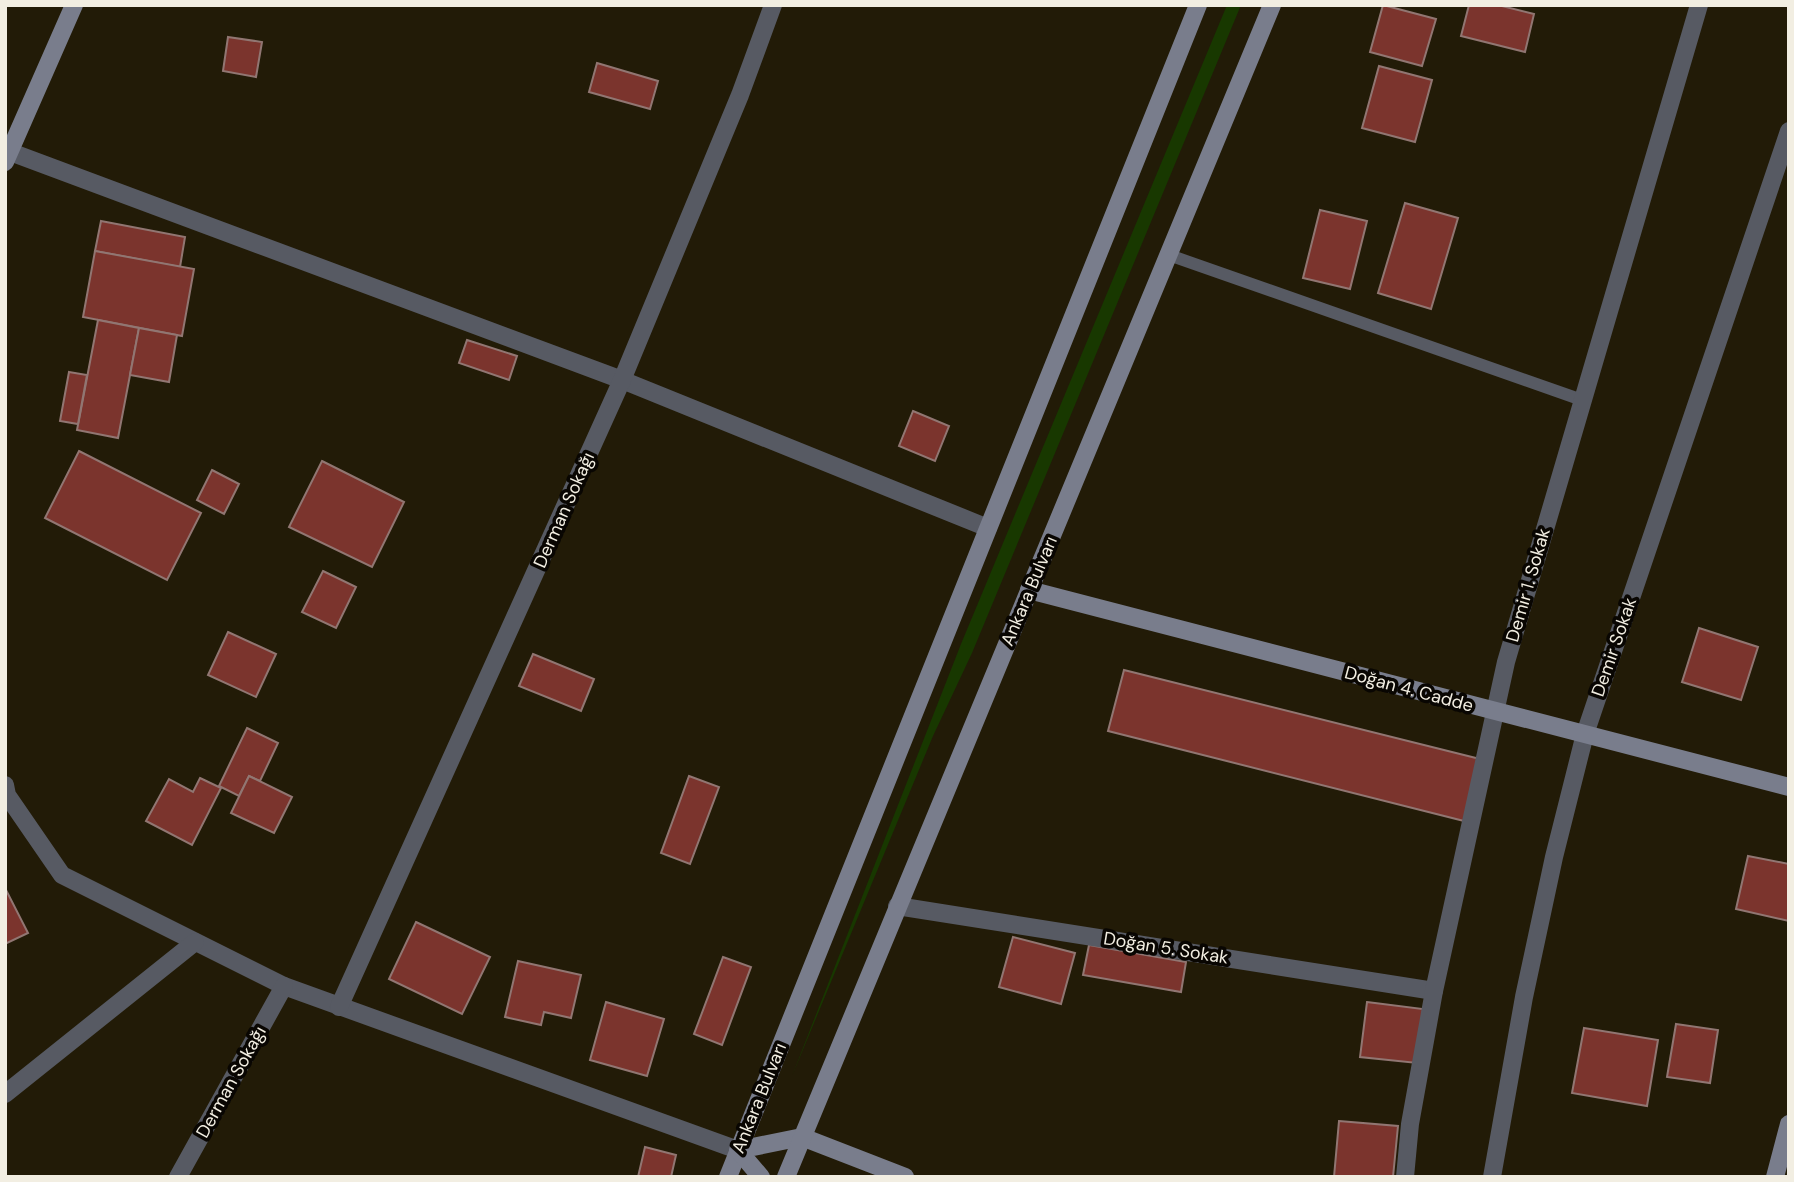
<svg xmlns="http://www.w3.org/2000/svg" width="1794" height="1182" viewBox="0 0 1794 1182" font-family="'DM Sans',sans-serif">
<rect width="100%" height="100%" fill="#221b07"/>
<polygon fill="#183800" points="1227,5 1241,5 972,653 933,736 792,1076 961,644"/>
<g fill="#7b342d" stroke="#917672" stroke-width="2">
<polygon points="1383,5 1436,19 1422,66 1370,52"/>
<polygon points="1469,5 1498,5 1534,14 1525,52 1461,36"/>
<polygon points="228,37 262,42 256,77 223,71"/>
<polygon points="597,63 658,81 650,109 589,92"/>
<polygon points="1379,66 1432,80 1415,142 1362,128"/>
<polygon points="1405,203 1458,218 1431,309 1378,293"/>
<polygon points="1320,210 1367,221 1350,289 1303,278"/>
<polygon points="101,221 185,237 180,267 95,251"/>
<polygon points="95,251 194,269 182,336 83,317"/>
<polygon points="98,320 139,328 118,438 77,430"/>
<polygon points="139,328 177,335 169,382 130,375"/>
<polygon points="467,340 517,356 509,380 459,363"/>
<polygon points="69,372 87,375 78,424 60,421"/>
<polygon points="913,411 949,426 935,461 899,446"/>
<polygon points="79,451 201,513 167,580 45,518"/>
<polygon points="322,461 404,502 372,567 289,527"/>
<polygon points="212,470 239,484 224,514 197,500"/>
<polygon points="323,571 356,587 336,628 302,612"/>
<polygon points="1699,628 1758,647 1741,700 1682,682"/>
<polygon points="228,632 276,654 256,697 208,675"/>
<polygon points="533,654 594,679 581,711 519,686"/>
<polygon points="1124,670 1480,759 1464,821 1108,731"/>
<polygon points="247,728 278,743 260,781 249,776 239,796 219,786"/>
<polygon points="249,776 292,797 274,833 231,813"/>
<polygon points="689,776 719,787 690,864 661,853"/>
<polygon points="200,778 221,788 192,845 146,821 169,779 193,792"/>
<polygon points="1748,856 1789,864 1789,921 1736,909"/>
<polygon points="5,888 28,933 5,944"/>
<polygon points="416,922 490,957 462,1014 389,979"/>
<polygon points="1013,937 1075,953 1061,1004 999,987"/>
<polygon points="1089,945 1186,962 1181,992 1083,975"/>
<polygon points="723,957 751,967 722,1045 694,1034"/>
<polygon points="518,961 581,975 571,1018 544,1012 541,1025 505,1017"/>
<polygon points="606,1002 664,1019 647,1076 590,1060"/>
<polygon points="1367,1002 1423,1009 1417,1063 1360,1057"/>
<polygon points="1676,1024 1718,1030 1710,1083 1667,1077"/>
<polygon points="1584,1028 1658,1040 1647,1106 1572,1093"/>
<polygon points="1339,1121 1398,1126 1393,1177 1334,1177"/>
<polygon points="645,1147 676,1155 671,1177 638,1177"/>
</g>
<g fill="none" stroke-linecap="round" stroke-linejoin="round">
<polyline stroke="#575a63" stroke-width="12" points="1169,255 1582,400"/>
<g stroke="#575a63" stroke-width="18">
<polyline points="5,150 622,380 988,528"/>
<polyline points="5,785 7,795 62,875 284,986 738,1150"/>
<polyline points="897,906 1434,991"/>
<polyline points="339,1007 622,380 740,95 773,5"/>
<polyline points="5,1094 195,942"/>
<polyline points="178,1177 284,986"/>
<polyline points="1405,1177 1410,1124 1434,991 1506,662 1699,5"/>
<polyline points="1492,1177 1524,997 1554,857 1585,734 1789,131"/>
</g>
<g stroke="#797d8c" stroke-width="18">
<polyline points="5,162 74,5"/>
<polyline points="1029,590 1789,787"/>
<polyline points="728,1177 1198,5"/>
<polyline points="761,1177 738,1150 802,1137 905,1177"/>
<polyline points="786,1177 1272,5"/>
<polyline points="1775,1177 1789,1124"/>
</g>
</g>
<g text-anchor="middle" stroke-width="7" stroke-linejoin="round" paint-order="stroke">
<g font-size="18" fill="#f2eee2" stroke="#090602">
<text transform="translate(564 510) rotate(-66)" y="6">Derman Sokağı</text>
<text transform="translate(1528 585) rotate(-74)" y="6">Demir 1. Sokak</text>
<text transform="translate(1029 591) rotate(-67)" y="6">Ankara Bulvarı</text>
<text transform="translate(1614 647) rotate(-71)" y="6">Demir Sokak</text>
<text transform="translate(1409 689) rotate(15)" y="6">Doğan 4. Cadde</text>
<text transform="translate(1166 948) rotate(9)" y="6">Doğan 5. Sokak</text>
<text transform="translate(231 1082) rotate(-61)" y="6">Derman Sokağı</text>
<text transform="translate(759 1098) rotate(-68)" y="6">Ankara Bulvarı</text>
</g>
</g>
<rect width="1794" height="1182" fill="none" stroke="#f2eee2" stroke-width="14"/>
</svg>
